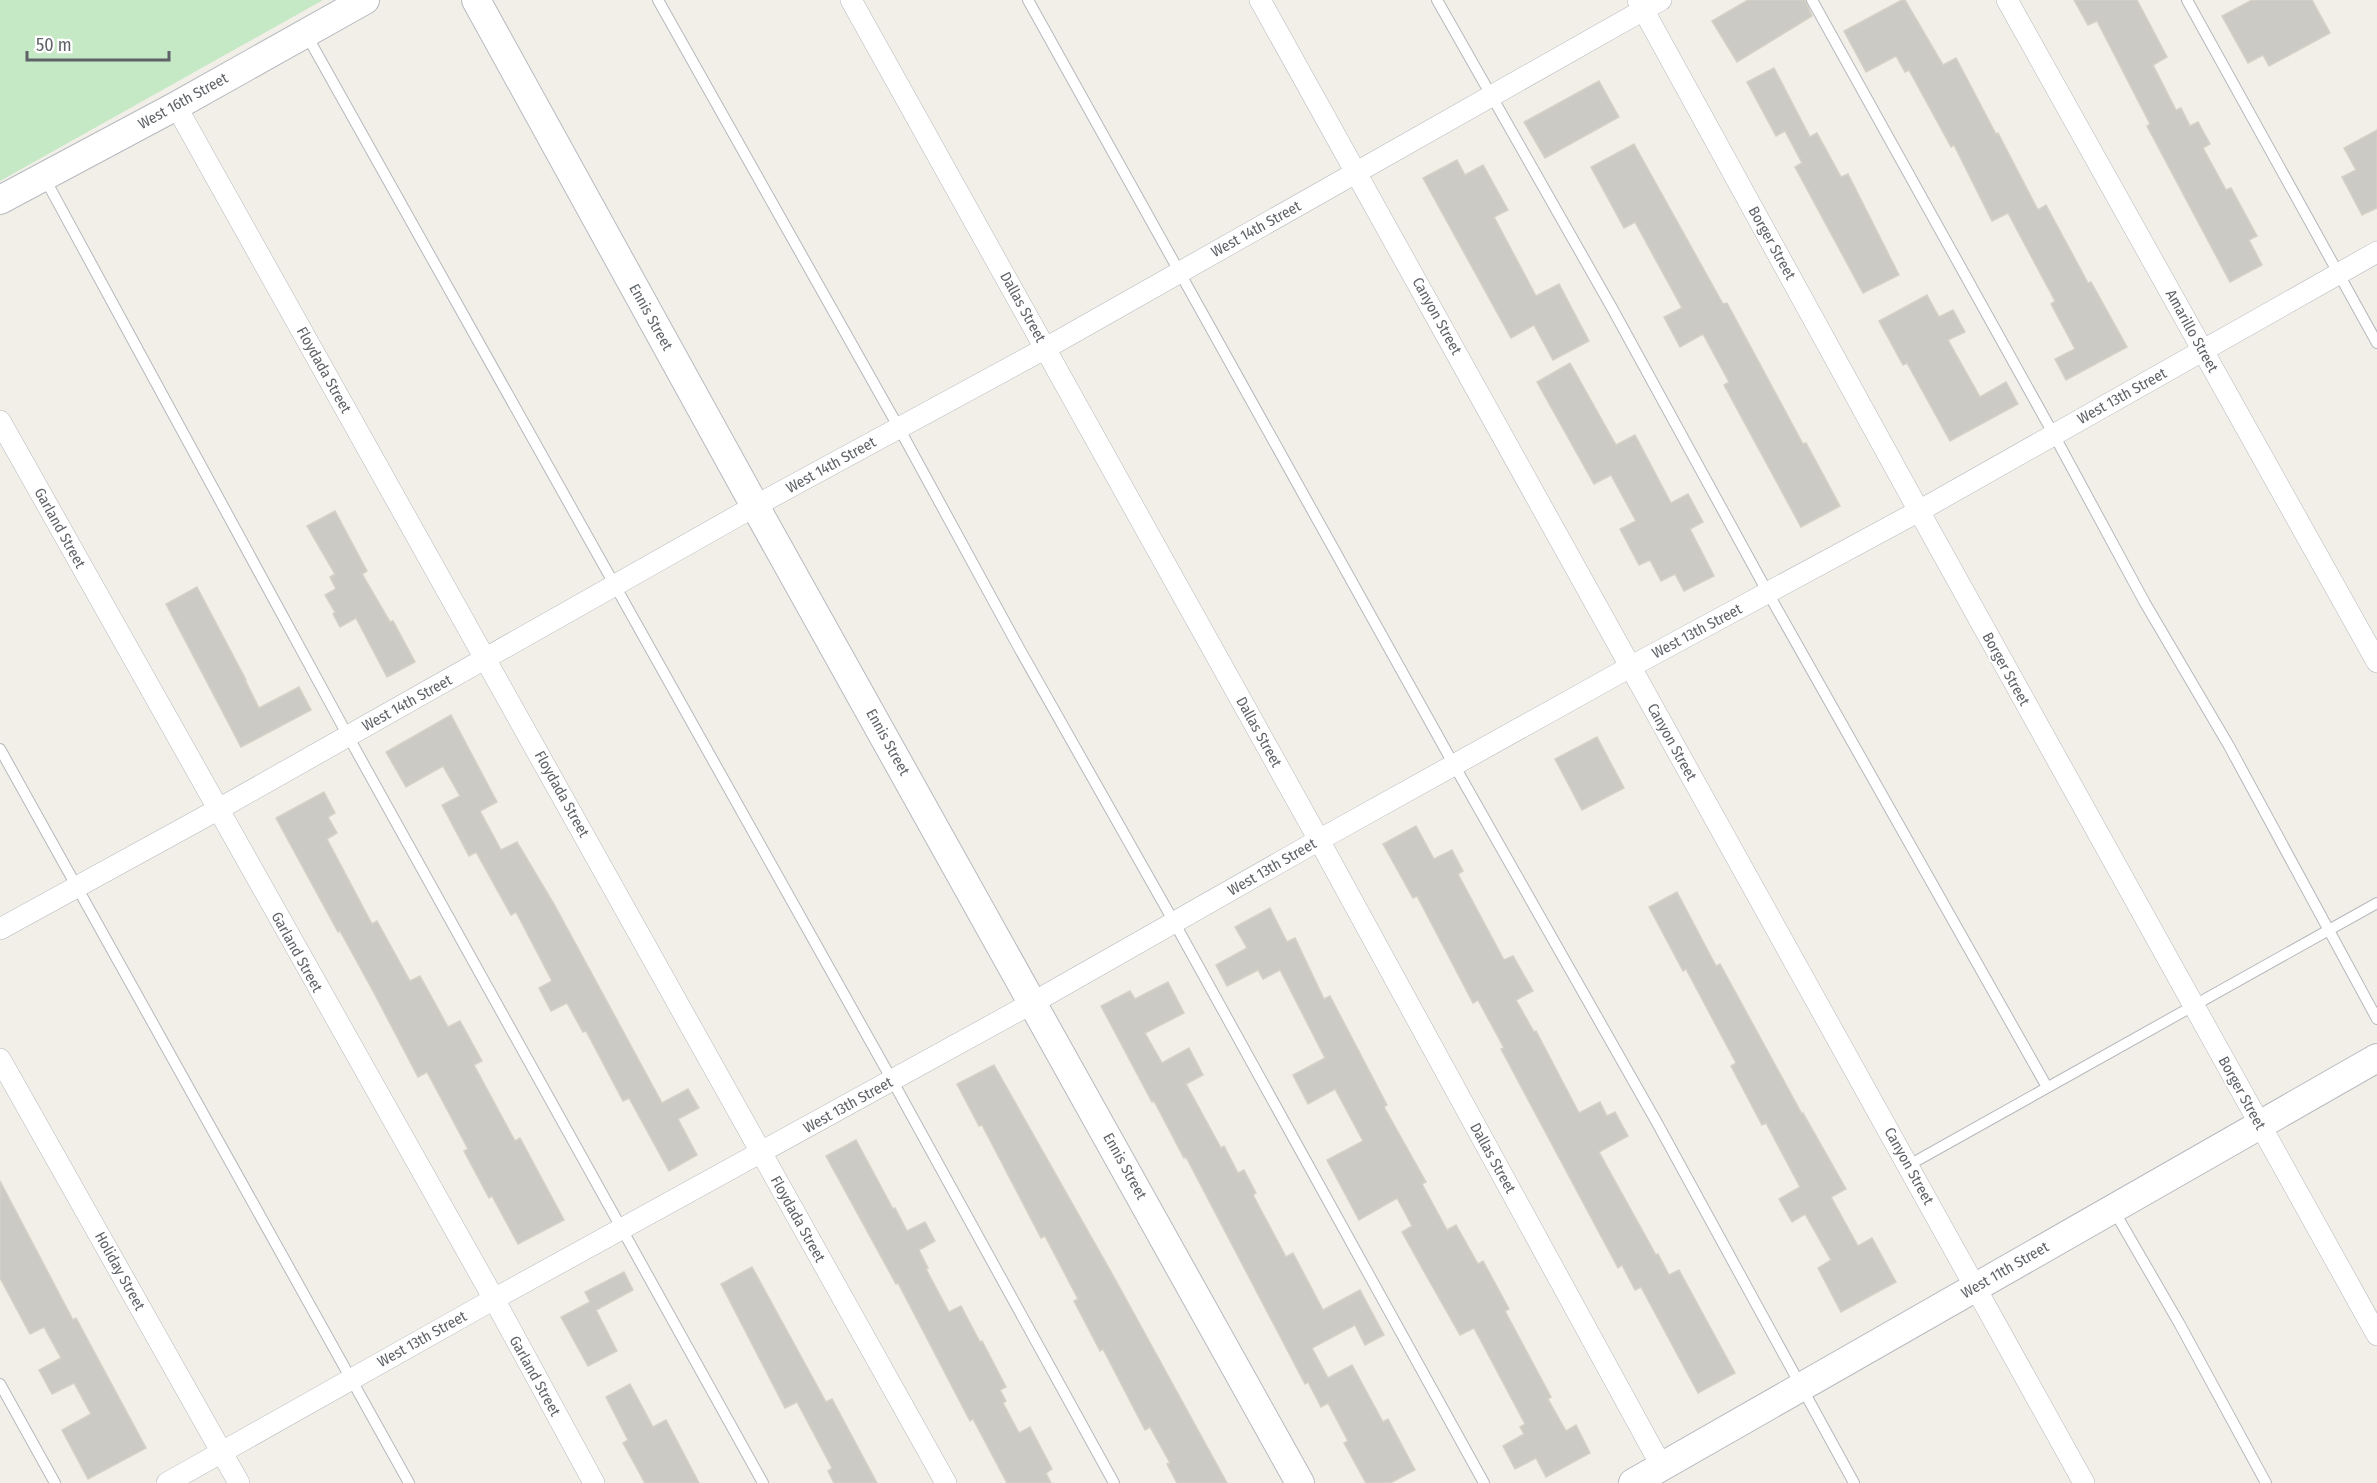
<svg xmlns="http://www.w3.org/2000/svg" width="2377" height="1483" viewBox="0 0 2377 1483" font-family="'Fira Sans Condensed',sans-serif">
<rect width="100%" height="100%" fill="#f1efe8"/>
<polygon fill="#c5e8c5" points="0,0 323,0 0,181"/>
<g fill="#cccac5" stroke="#d6d1c6" stroke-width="1.5">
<polygon points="1748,0 1805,0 1812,16 1737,62 1712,21"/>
<polygon points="1902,0 1905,0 1943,65 1956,58 1996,134 1998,133 2038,210 2046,205 2088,283 2091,282 2127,347 2066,380 2055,359 2075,349 2051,304 2055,301 2008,213 1992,221 1954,145 1951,147 1909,70 1905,72 1896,56 1866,72 1844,31"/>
<polygon points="2074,0 2137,0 2167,57 2153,65 2176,110 2181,108 2190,126 2198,122 2210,144 2203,148 2226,190 2231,188 2257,236 2249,240 2262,265 2230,282 2147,126 2150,124 2097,21 2088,25"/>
<polygon points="2252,0 2312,0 2330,33 2269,66 2263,55 2248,63 2222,16"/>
<polygon points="1774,68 1810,137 1817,133 1841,177 1848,174 1899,275 1863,293 1795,167 1802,163 1785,131 1776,136 1747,82"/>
<polygon points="1599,81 1619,117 1545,158 1524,122"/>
<polygon points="2377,130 2377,208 2362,215 2342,177 2356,170 2344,148"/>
<polygon points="1634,144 1723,304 1727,303 1803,444 1806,443 1840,506 1801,527 1724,385 1729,382 1703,334 1680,347 1664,317 1682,308 1635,222 1624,228 1591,167"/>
<polygon points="1457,160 1465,175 1483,165 1508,210 1494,217 1536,296 1559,284 1589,341 1553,360 1534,325 1511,338 1423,178"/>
<polygon points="1927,295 1939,317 1953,310 1965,332 1948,340 1980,397 2006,382 2018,404 1950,441 1907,363 1903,365 1879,321"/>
<polygon points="1570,363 1616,445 1635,435 1671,503 1688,494 1703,522 1690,529 1714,576 1684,591 1675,574 1661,581 1650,560 1639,565 1620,529 1636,521 1611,475 1594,484 1537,382"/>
<polygon points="335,511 367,571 362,574 390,622 393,621 415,662 387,677 356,618 340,627 333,614 335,612 325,595 336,589 330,577 335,574 307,526"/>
<polygon points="197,587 246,680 245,680 259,708 299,687 311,710 241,747 166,604"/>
<polygon points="451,715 497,802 480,811 501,850 517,842 554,904 662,1103 688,1089 699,1108 678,1119 697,1155 669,1171 629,1098 623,1101 586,1031 583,1032 567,1003 551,1011 539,988 552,981 516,912 511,915 476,852 469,856 442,805 460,796 443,766 406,787 386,752"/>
<polygon points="1597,737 1624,788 1582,810 1555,759"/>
<polygon points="324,792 335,813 328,817 337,833 327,839 372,924 377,921 410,981 420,976 448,1027 460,1021 482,1061 474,1065 515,1141 520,1138 564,1220 518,1244 492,1196 489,1198 464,1151 468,1149 427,1072 418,1077 373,991 340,931 338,932 276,818"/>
<polygon points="1416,826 1434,859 1452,850 1463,871 1458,874 1504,960 1513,956 1533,991 1516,1000 1534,1032 1536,1031 1579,1113 1600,1102 1607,1116 1615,1112 1628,1136 1599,1152 1656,1255 1658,1254 1669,1275 1679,1270 1735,1373 1698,1393 1641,1287 1635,1290 1622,1265 1618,1268 1501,1049 1504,1048 1478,1000 1473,1003 1417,896 1413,898 1383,844"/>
<polygon points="1677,892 1716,966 1720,964 1802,1114 1803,1113 1846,1189 1831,1197 1858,1246 1872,1238 1896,1282 1841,1312 1818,1268 1831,1260 1805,1214 1792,1222 1779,1199 1800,1187 1766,1123 1762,1125 1731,1066 1736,1063 1686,969 1683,971 1649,907"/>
<polygon points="1270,908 1287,942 1295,938 1324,999 1330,996 1387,1105 1384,1107 1426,1182 1422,1184 1447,1230 1456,1225 1478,1264 1483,1261 1509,1309 1505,1311 1551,1397 1548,1399 1566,1431 1576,1425 1590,1453 1546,1477 1536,1458 1515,1469 1503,1446 1524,1434 1520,1427 1525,1424 1474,1328 1460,1335 1422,1268 1402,1232 1412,1226 1397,1198 1359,1220 1327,1160 1363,1141 1335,1089 1308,1104 1293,1075 1325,1058 1280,970 1263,979 1258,970 1227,986 1216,965 1247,948 1235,927"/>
<polygon points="1168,982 1184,1013 1145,1033 1162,1063 1189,1048 1203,1075 1186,1084 1221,1148 1224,1146 1238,1173 1244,1170 1256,1193 1253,1195 1286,1257 1293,1253 1323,1310 1360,1290 1384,1335 1365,1345 1355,1325 1312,1348 1328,1378 1352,1365 1383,1422 1388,1419 1415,1470 1390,1483 1366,1483 1344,1443 1348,1441 1328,1403 1321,1407 1308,1382 1305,1384 1186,1157 1184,1158 1154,1101 1152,1102 1101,1006 1130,991 1135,999"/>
<polygon points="994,1065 1115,1279 1227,1483 1177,1483 1167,1464 1170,1463 1150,1427 1145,1430 1103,1349 1100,1351 1074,1301 1078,1299 1045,1236 1041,1238 982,1125 979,1126 957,1084"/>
<polygon points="856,1140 893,1209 895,1208 907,1231 925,1222 935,1241 919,1250 928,1268 926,1269 949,1312 961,1306 980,1342 982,1341 1006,1387 1000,1390 1006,1401 1003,1403 1019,1433 1030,1427 1052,1469 1046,1473 1051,1483 1007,1483 973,1419 970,1421 898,1283 896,1284 826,1156"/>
<polygon points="0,1181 73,1320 76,1318 146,1448 88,1479 62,1430 91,1414 74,1383 52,1394 39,1370 61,1358 44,1327 30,1334 0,1278"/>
<polygon points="752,1267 826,1402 832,1399 877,1483 834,1483 828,1471 832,1468 797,1402 785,1408 721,1284"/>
<polygon points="624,1272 633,1290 596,1310 617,1351 588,1366 561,1317 590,1302 585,1292"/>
<polygon points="630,1384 653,1427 666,1420 699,1483 645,1483 623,1443 628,1440 606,1397"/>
</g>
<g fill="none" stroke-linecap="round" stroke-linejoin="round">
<g stroke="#b5b8bc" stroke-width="12">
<g id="lane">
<polyline points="658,0 899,428 1019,648 1174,922 1484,1483"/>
<polyline points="1028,0 1454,765 1656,1121 1854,1483"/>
<polyline points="1437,0 1612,308 1768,593 2047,1087"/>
<polyline points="1812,0 2054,435 2145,603 2229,746 2377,1019"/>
<polyline points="2187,0 2377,343"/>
<polyline points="306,34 892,1080 1114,1483"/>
<polyline points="44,177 348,736 763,1483"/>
<polyline points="0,749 409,1483"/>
<polyline points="1909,1165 2377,903"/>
<polyline points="2113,1209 2179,1323 2266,1483"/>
<polyline points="0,1384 55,1483"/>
</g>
</g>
<g stroke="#b5b8bc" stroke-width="22">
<g id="street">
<polyline points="851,0 1319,840 1662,1467"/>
<polyline points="1260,0 2084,1483"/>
<polyline points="1638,0 1919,511 2377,1335"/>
<polyline points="2007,0 2377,662"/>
<polyline points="176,106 946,1483"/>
<polyline points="0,421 494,1299 594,1483"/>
<polyline points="0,929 217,810 755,506 1046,348 1661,0"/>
<polyline points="0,1059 239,1483"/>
<polyline points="167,1483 494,1299 1034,1002 1319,840 1630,667 1919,511 2377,252"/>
</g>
</g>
<g stroke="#b6babf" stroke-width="30">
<g id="secondary">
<polyline points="476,0 755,506 1300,1483"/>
<polyline points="0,200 176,106 365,0"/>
<polyline points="1633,1483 2377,1058"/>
</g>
</g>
<use href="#lane" stroke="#fff" stroke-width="10"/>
<use href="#street" stroke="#fff" stroke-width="21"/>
<use href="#secondary" stroke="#fff" stroke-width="28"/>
</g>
<g text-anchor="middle" stroke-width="4.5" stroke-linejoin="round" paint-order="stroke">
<g font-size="15" fill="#5f6368" stroke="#fff">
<text transform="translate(183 101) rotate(-29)" y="5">West 16th Street</text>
<text transform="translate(1256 229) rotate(-29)" y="5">West 14th Street</text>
<text transform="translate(1772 243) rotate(61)" y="5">Borger Street</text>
<text transform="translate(1023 307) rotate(61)" y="5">Dallas Street</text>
<text transform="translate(1437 316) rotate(61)" y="5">Canyon Street</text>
<text transform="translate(651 317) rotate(61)" y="5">Ennis Street</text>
<text transform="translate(2192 331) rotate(61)" y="5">Amarillo Street</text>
<text transform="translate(324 370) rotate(61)" y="5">Floydada Street</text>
<text transform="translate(2122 396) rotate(-29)" y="5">West 13th Street</text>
<text transform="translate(831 465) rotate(-29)" y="5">West 14th Street</text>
<text transform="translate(60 528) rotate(61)" y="5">Garland Street</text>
<text transform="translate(1697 631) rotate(-28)" y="5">West 13th Street</text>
<text transform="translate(2006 669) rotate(61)" y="5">Borger Street</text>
<text transform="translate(407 703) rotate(-29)" y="5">West 14th Street</text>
<text transform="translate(1259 732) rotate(61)" y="5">Dallas Street</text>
<text transform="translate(888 742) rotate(61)" y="5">Ennis Street</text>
<text transform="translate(1672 742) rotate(61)" y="5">Canyon Street</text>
<text transform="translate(562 794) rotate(61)" y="5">Floydada Street</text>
<text transform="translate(1272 867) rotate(-30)" y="5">West 13th Street</text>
<text transform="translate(297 952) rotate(61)" y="5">Garland Street</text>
<text transform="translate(2242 1093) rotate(61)" y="5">Borger Street</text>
<text transform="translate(848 1105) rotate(-29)" y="5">West 13th Street</text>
<text transform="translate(1493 1158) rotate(61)" y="5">Dallas Street</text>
<text transform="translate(1125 1166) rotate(61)" y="5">Ennis Street</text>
<text transform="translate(1909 1166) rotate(61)" y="5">Canyon Street</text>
<text transform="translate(798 1219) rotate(61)" y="5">Floydada Street</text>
<text transform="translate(2005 1270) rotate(-30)" y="5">West 11th Street</text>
<text transform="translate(120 1271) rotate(61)" y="5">Holiday Street</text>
<text transform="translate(422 1339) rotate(-29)" y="5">West 13th Street</text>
<text transform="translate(535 1376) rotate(61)" y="5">Garland Street</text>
</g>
</g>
<path d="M27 51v9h142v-9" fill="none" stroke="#5f6368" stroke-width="3"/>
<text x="36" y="51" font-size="18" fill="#5f6368" stroke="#ffffff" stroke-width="4.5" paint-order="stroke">50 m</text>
</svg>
